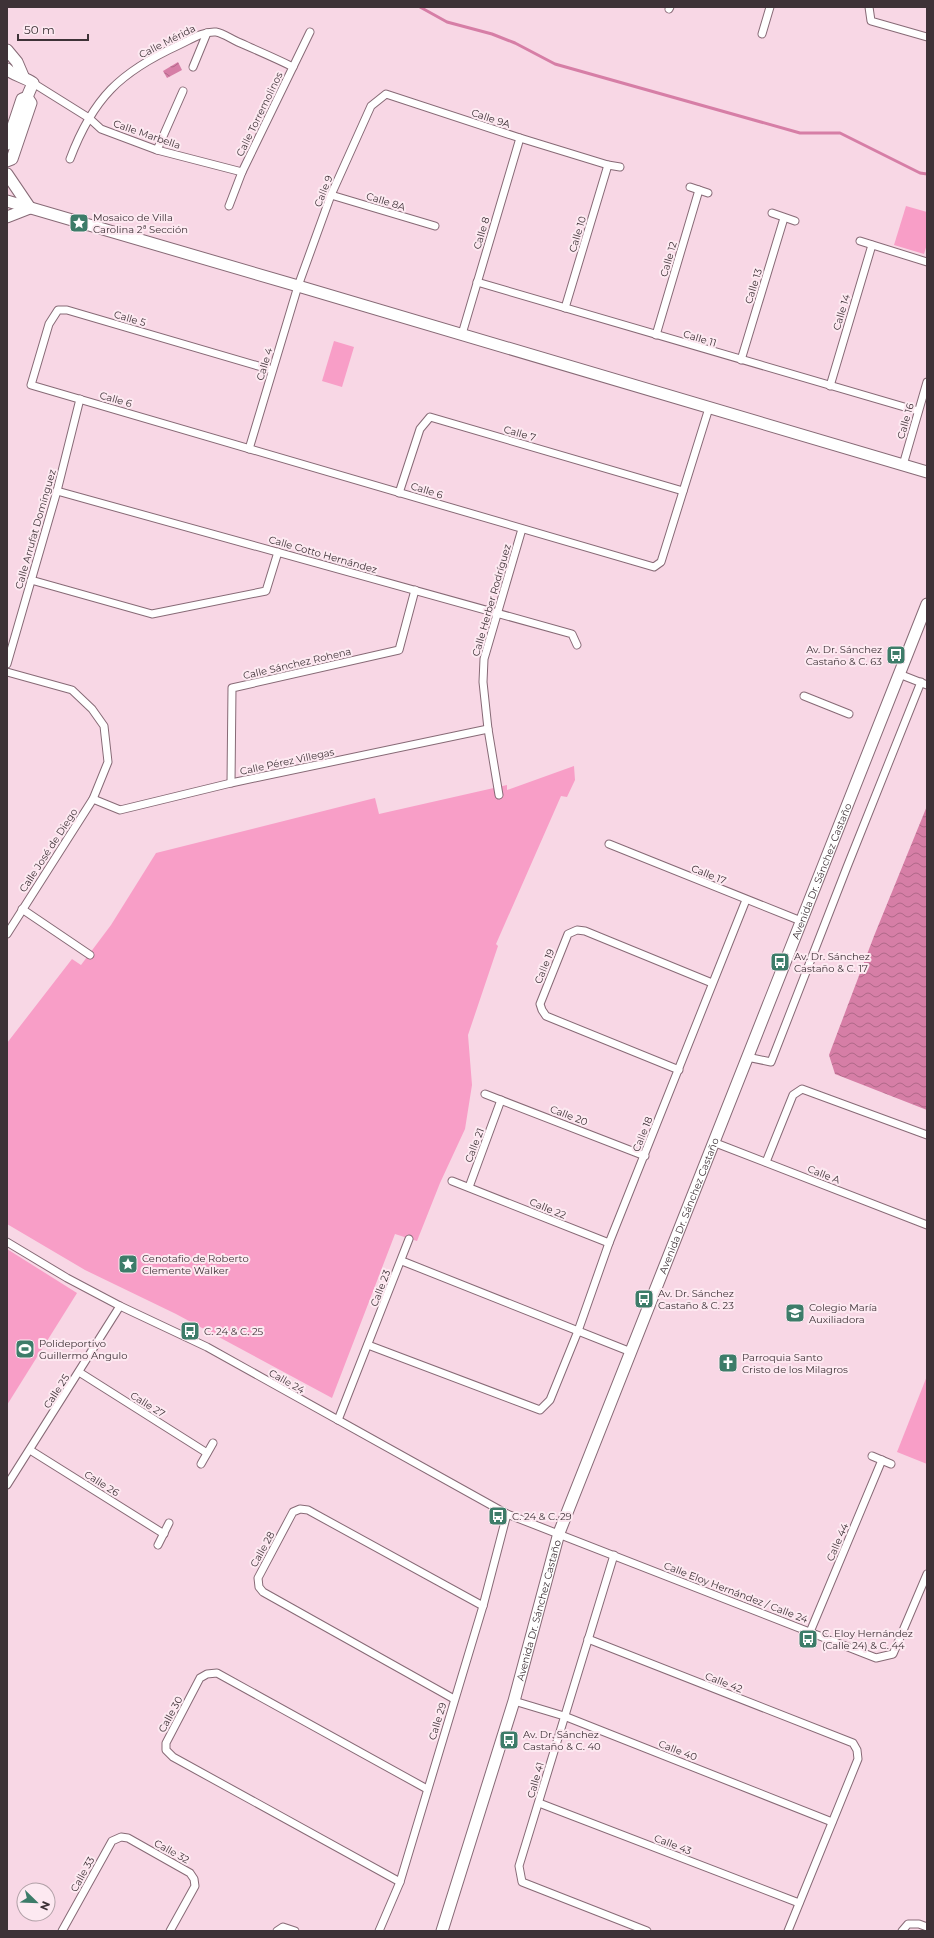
<svg xmlns="http://www.w3.org/2000/svg" width="934" height="1938" viewBox="0 0 934 1938" font-family="Montserrat,sans-serif">
<defs>
<pattern id="water-waves" width="16" height="10" patternUnits="userSpaceOnUse"><rect width="16" height="10" fill="#d67ea6"/><path d="M0 5q4-4 8 0t8 0" fill="none" stroke="#af6888"/></pattern>
</defs>
<rect width="100%" height="100%" fill="#f8d7e5"/>
<g fill="#f89ec7">
<polygon points="906,206 927,212 927,244 924,254 894,245"/>
<polygon points="334,341 354,347 342,387 322,381"/>
<polygon points="574,766 575,780 567,797 561,796 496,944 498,946 468,1035 472,1085 465,1129 440,1183 417,1241 395,1234 332,1398 176,1314 85,1270 7,1224 7,1043 72,959 81,965 111,925 156,853 375,798 379,814 507,785 507,790"/>
<polygon points="7,1249 77,1293 7,1405"/>
<polygon points="927,1376 927,1464 897,1452"/>
</g>
<g fill="url(#water-waves)">
<polygon points="178,62 182,70 167,78 163,71"/>
<polygon points="927,806 927,1110 835,1074 829,1055 874,936"/>
</g>
<g fill="none" stroke-linecap="round" stroke-linejoin="round">
<polyline stroke="#d67ea6" stroke-width="3" points="420,7 447,22 492,34 515,43 555,64 800,133 840,133 920,173 927,174"/>
<g stroke="#876a76" stroke-width="9">
<g id="street">
<polyline points="869,7 871,21 927,37"/>
<polyline points="669,9 670,7"/>
<polyline points="762,34 770,7"/>
<polyline points="193,67 207,33"/>
<polyline points="33,83 89,118 101,129 157,150 242,172"/>
<polyline points="157,150 183,91"/>
<path d="M 70,159 C 93,98 120,72 179,45 C 190,40 203,31 216,32 C 223,33 231,39 238,42 C 256,50 275,58 293,67"/>
<polyline points="690,187 708,193"/>
<polyline points="331,195 435,226"/>
<polyline points="229,206 242,172 310,32"/>
<polyline points="772,213 795,221"/>
<polyline points="860,241 927,262"/>
<polyline points="477,282 918,411"/>
<polyline points="565,308 608,165"/>
<polyline points="462,334 520,138"/>
<polyline points="656,335 699,190"/>
<polyline points="741,360 784,218"/>
<polyline points="272,370 67,310 58,310 49,324 31,385 654,567 661,562 709,408"/>
<polyline points="830,386 872,245"/>
<polyline points="249,449 298,286 331,195 371,106 386,94 520,138 608,165 620,167"/>
<polyline points="903,465 927,382"/>
<polyline points="57,491 572,634 577,645"/>
<polyline points="399,493 420,429 430,417 683,491"/>
<polyline points="31,580 152,614 266,591 278,552"/>
<polyline points="7,664 57,491 80,399"/>
<polyline points="7,672 72,690 92,709 104,726 108,762 93,799 7,934"/>
<polyline points="899,674 927,685"/>
<polyline points="804,696 849,714"/>
<polyline points="231,783 232,688 399,650 415,590"/>
<polyline points="499,795 488,729 483,682 484,659 522,529"/>
<polyline points="93,799 120,810 231,783 488,729"/>
<polyline points="609,844 801,921"/>
<polyline points="22,909 90,955"/>
<polyline points="747,1057 771,1062 847,867 921,682"/>
<polyline points="679,1070 546,1016 542,1010 540,1004 568,934 577,930 585,931 712,983"/>
<polyline points="485,1094 645,1156"/>
<polyline points="713,1142 927,1225"/>
<polyline points="766,1162 793,1095 802,1089 927,1135"/>
<polyline points="452,1181 609,1243"/>
<polyline points="469,1187 501,1100"/>
<polyline points="7,1242 67,1278 120,1306 207,1347 507,1514 876,1658 893,1654 927,1574"/>
<polyline points="402,1261 631,1352"/>
<polyline points="368,1345 540,1410 550,1400 578,1331 609,1243 746,900"/>
<polyline points="79,1372 207,1453"/>
<polyline points="338,1420 409,1239"/>
<polyline points="30,1450 164,1534"/>
<polyline points="872,1456 891,1464"/>
<polyline points="201,1464 213,1443"/>
<polyline points="7,1485 120,1306"/>
<polyline points="158,1545 169,1523"/>
<polyline points="614,1555 519,1866 522,1882 647,1931"/>
<polyline points="810,1632 882,1460"/>
<polyline points="588,1639 853,1743 857,1750 858,1759 788,1931"/>
<polyline points="454,1699 263,1592 259,1587 258,1578 293,1512 300,1509 308,1510 483,1606"/>
<polyline points="514,1701 564,1716 832,1822"/>
<polyline points="539,1803 799,1903"/>
<polyline points="400,1882 173,1757 166,1750 166,1743 200,1678 207,1674 217,1673 427,1789"/>
<polyline points="62,1931 112,1841 121,1837 128,1838 190,1873 194,1879 195,1886 170,1931"/>
<polyline points="277,1931 283,1927 295,1931"/>
<polyline points="379,1931 400,1882 483,1606 507,1514"/>
<polyline points="902,1931 908,1924 919,1924 927,1927"/>
</g>
</g>
<g stroke="#876a76" stroke-width="13">
<g id="secondary">
<polyline points="7,50 17,62 23,76"/>
<path d="M 7,69 C 12,75 25,77 33,83 L 27,97 L 22,99 L 7,144"/>
<polyline points="7,161 12,159 31,103 27,97"/>
<polyline points="7,174 30,208 7,217"/>
<polyline points="7,201 298,286 927,472"/>
<path id="s1" d="M 442,1931 L 514,1701 L 559,1533 L 927,604"/>
</g>
</g>
<use href="#street" stroke="#fff" stroke-width="7"/>
<use href="#secondary" stroke="#fff" stroke-width="11"/>
</g>
<defs>
<g id="sight-square" transform="scale(1)"><rect x="-9" y="-9" width="18" height="18" rx="4" fill="#3d7c69" stroke="#fde9f1"/><path d="M0-6L1.8-2.2L6-1.7L2.9 1.2L3.7 5.4L0 3.3L-3.7 5.4L-2.9 1.2L-6-1.7L-1.8-2.2Z" fill="#fff"/></g>
<g id="bus-square" transform="scale(1)"><rect x="-9" y="-9" width="18" height="18" rx="4" fill="#3d7c69" stroke="#fde9f1"/><path d="M-5-6H5V4H4V6H2V4H-2V6H-4V4H-5ZM-3.5-4V0h7V-4ZM-3.5 1.2v1.5H-2V1.2ZM2 1.2v1.5H3.5V1.2Z" fill="#fff"/></g>
<g id="school-square" transform="scale(1)"><rect x="-9" y="-9" width="18" height="18" rx="4" fill="#3d7c69" stroke="#fde9f1"/><path d="M0-5L7-2L0 1L-7-2ZM-4 1L0 2.5L4 1V4Q0 6-4 4Z" fill="#fff"/></g>
<g id="stadium-square" transform="scale(1)"><rect x="-9" y="-9" width="18" height="18" rx="4" fill="#3d7c69" stroke="#fde9f1"/><path d="M0-5a6.5 5 0 1 0 0 10a6.5 5 0 1 0 0-10ZM-3.5-1.8h7v3.6h-7Z" fill="#fff"/></g>
<g id="church-square" transform="scale(1)"><rect x="-9" y="-9" width="18" height="18" rx="4" fill="#3d7c69" stroke="#fde9f1"/><path d="M-1.2-6h2.4v3.5h3.3v2.4h-3.3V6h-2.4V-.1h-3.3v-2.4h3.3Z" fill="#fff"/></g>
</defs>
<g fill-rule="evenodd">
<use href="#sight-square" x="79" y="223"/>
<use href="#bus-square" x="896" y="655"/>
<use href="#bus-square" x="780" y="962"/>
<use href="#sight-square" x="128" y="1264"/>
<use href="#bus-square" x="644" y="1299"/>
<use href="#school-square" x="795" y="1313"/>
<use href="#bus-square" x="190" y="1331"/>
<use href="#stadium-square" x="25" y="1349"/>
<use href="#church-square" x="728" y="1363"/>
<use href="#bus-square" x="498" y="1516"/>
<use href="#bus-square" x="808" y="1639"/>
<use href="#bus-square" x="509" y="1740"/>
</g>
<g text-anchor="middle" stroke-width="4" stroke-linejoin="round" paint-order="stroke">
<g font-size="10" fill="#3e3237" stroke="#fde9f1">
<text transform="translate(167 41) rotate(-27)" y="4">Calle Mérida</text>
<text transform="translate(259 114) rotate(-64)" y="4">Calle Torremolinos</text>
<text transform="translate(491 118) rotate(18)" y="4">Calle 9A</text>
<text transform="translate(147 134) rotate(19)" y="4">Calle Marbella</text>
<text transform="translate(323 191) rotate(-68)" y="4">Calle 9</text>
<text transform="translate(386 201) rotate(17)" y="4">Calle 8A</text>
<text transform="translate(481 233) rotate(-73)" y="4">Calle 8</text>
<text transform="translate(577 234) rotate(-73)" y="4">Calle 10</text>
<text transform="translate(668 259) rotate(-74)" y="4">Calle 12</text>
<text transform="translate(753 286) rotate(-73)" y="4">Calle 13</text>
<text transform="translate(841 312) rotate(-73)" y="4">Calle 14</text>
<text transform="translate(130 318) rotate(16)" y="4">Calle 5</text>
<text transform="translate(700 338) rotate(17)" y="4">Calle 11</text>
<text transform="translate(264 364) rotate(-73)" y="4">Calle 4</text>
<text transform="translate(116 399) rotate(16)" y="4">Calle 6</text>
<text transform="translate(905 421) rotate(-74)" y="4">Calle 16</text>
<text transform="translate(520 433) rotate(16)" y="4">Calle 7</text>
<text transform="translate(427 490) rotate(17)" y="4">Calle 6</text>
<text transform="translate(35 529) rotate(-74)" y="4">Calle Arrufat Domínguez</text>
<text transform="translate(323 554) rotate(16)" y="4">Calle Cotto Hernández</text>
<text transform="translate(491 600) rotate(-74)" y="4">Calle Herber Rodríguez</text>
<text transform="translate(297 663) rotate(-13)" y="4">Calle Sánchez Rohena</text>
<text transform="translate(287 761) rotate(-12)" y="4">Calle Pérez Villegas</text>
<text transform="translate(48 850) rotate(-57)" y="4">Calle José de Diego</text>
<text dy="4" stroke="none"><textPath href="#s1" startOffset="1127">Avenida Dr. Sánchez Castaño</textPath></text>
<text transform="translate(709 874) rotate(22)" y="4">Calle 17</text>
<text transform="translate(544 966) rotate(-68)" y="4">Calle 19</text>
<text transform="translate(569 1115) rotate(21)" y="4">Calle 20</text>
<text transform="translate(642 1134) rotate(-68)" y="4">Calle 18</text>
<text transform="translate(474 1145) rotate(-69)" y="4">Calle 21</text>
<text transform="translate(824 1174) rotate(21)" y="4">Calle A</text>
<text dy="4" stroke="none"><textPath href="#s1" startOffset="767">Avenida Dr. Sánchez Castaño</textPath></text>
<text transform="translate(548 1208) rotate(22)" y="4">Calle 22</text>
<text transform="translate(380 1288) rotate(-69)" y="4">Calle 23</text>
<text transform="translate(287 1381) rotate(29)" y="4">Calle 24</text>
<text transform="translate(56 1391) rotate(-57)" y="4">Calle 25</text>
<text transform="translate(148 1404) rotate(32)" y="4">Calle 27</text>
<text transform="translate(102 1483) rotate(32)" y="4">Calle 26</text>
<text transform="translate(837 1542) rotate(-67)" y="4">Calle 44</text>
<text transform="translate(262 1549) rotate(-61)" y="4">Calle 28</text>
<text transform="translate(736 1592) rotate(21)" y="4">Calle Eloy Hernández / Calle 24</text>
<text dy="4" stroke="none"><textPath href="#s1" startOffset="335">Avenida Dr. Sánchez Castaño</textPath></text>
<text transform="translate(724 1682) rotate(21)" y="4">Calle 42</text>
<text transform="translate(170 1714) rotate(-62)" y="4">Calle 30</text>
<text transform="translate(437 1721) rotate(-73)" y="4">Calle 29</text>
<text transform="translate(678 1750) rotate(21)" y="4">Calle 40</text>
<text transform="translate(535 1780) rotate(-74)" y="4">Calle 41</text>
<text transform="translate(673 1844) rotate(21)" y="4">Calle 43</text>
<text transform="translate(172 1851) rotate(29)" y="4">Calle 32</text>
<text transform="translate(82 1874) rotate(-61)" y="4">Calle 33</text>
</g>
<g font-size="10" fill="#3e3237" stroke="#fde9f1" text-anchor="start">
<text x="93" y="221">Mosaico de Villa<tspan x="93" dy="12">Carolina 2ª Sección</tspan></text>
<text x="882" y="653" text-anchor="end">Av. Dr. Sánchez<tspan x="882" dy="12">Castaño &amp; C. 63</tspan></text>
<text x="794" y="960">Av. Dr. Sánchez<tspan x="794" dy="12">Castaño &amp; C. 17</tspan></text>
<text x="142" y="1262">Cenotafio de Roberto<tspan x="142" dy="12">Clemente Walker</tspan></text>
<text x="658" y="1297">Av. Dr. Sánchez<tspan x="658" dy="12">Castaño &amp; C. 23</tspan></text>
<text x="809" y="1311">Colegio María<tspan x="809" dy="12">Auxiliadora</tspan></text>
<text x="204" y="1335">C. 24 &amp; C. 25</text>
<text x="39" y="1347">Polideportivo<tspan x="39" dy="12">Guillermo Angulo</tspan></text>
<text x="742" y="1361">Parroquia Santo<tspan x="742" dy="12">Cristo de los Milagros</tspan></text>
<text x="512" y="1520">C. 24 &amp; C. 29</text>
<text x="822" y="1637">C. Eloy Hernández<tspan x="822" dy="12">(Calle 24) &amp; C. 44</tspan></text>
<text x="523" y="1738">Av. Dr. Sánchez<tspan x="523" dy="12">Castaño &amp; C. 40</tspan></text>
</g>
</g>
<rect width="934" height="1938" fill="none" stroke="#3e3237" stroke-width="16"/>
<g transform="translate(36 1902) rotate(113)"><circle r="19" fill="#fde9f1" stroke="#b1a0a7"/>
<path d="M0-3L7 15L0 10L-7 15Z" fill="#3d7c69"/>
<text y="-6" font-size="11" font-weight="bold" text-anchor="middle" fill="#3e3237">N</text>
</g>
<path d="M18 34v6h70v-6" fill="none" stroke="#3e3237" stroke-width="2"/>
<text x="24" y="34" font-size="12" fill="#3e3237" stroke="#fde9f1" stroke-width="3" paint-order="stroke">50 m</text>
</svg>
